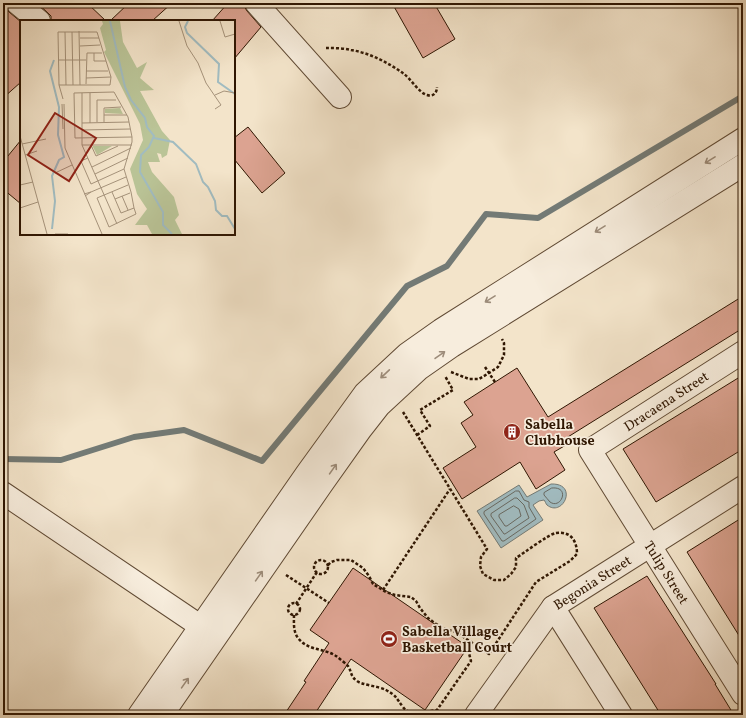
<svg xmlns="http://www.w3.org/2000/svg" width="746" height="718" viewBox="0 0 746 718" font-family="Vollkorn,serif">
<rect width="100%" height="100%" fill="#f3e4ca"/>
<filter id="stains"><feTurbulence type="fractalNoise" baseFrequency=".005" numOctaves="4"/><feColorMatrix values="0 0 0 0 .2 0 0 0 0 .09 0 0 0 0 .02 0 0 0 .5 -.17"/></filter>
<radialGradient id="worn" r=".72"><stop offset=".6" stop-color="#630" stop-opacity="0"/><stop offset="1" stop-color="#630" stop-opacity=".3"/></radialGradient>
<path fill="#a1bcc1" stroke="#737a75" d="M 551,484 C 579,483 563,518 547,505 C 546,504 545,501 544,500 L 539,501 L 533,505 L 543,520 L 501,548 L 477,511 L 519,485 L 527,497 Z"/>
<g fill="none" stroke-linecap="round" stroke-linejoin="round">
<g stroke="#686962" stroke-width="1">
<path d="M 552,488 C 571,486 561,510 550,502 C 548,500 546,497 544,495 L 544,493 Z"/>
<polygon points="516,491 519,491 524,500 529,502 529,507 536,519 504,541 502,541 484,514 484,512"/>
<polygon points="515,498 517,498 524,505 529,518 505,534 504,534 491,516 491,514"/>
<polygon points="514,506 519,509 521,516 507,526 505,526 499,517 499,515"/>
</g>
<polyline stroke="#737a75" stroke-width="6" points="3,459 61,460 134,437 184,430 262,461 407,286 447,266 486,214 538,218 743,96"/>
</g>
<g fill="#dca391" stroke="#2f1602">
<polygon points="3,3 5,3 5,8 9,12 21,22 21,82 3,98"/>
<polygon points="37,3 87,3 106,21 51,21 51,16 47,12"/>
<polygon points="129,3 172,3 152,21 110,21"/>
<polygon points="228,3 244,3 244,6 247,11 261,27 234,59 234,21 212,21"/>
<polygon points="392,3 434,3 455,39 423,58"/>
<polygon points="248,127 285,173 262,193 234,159 234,138"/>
<polygon points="21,140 21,204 3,189 3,162"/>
<polygon points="743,296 743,328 563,440 566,445 554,452 565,470 536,489 520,462 462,499 443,468 476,447 461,423 473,415 464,402 517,368 548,417"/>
<polygon points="743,375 743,449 656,502 623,449"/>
<polygon points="743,517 743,642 687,552"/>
<polygon points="353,568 468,647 425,710 351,659 314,715 284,715 306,682 304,681 329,643 310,630"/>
<polygon points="647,576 716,684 715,684 734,715 661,715 594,608"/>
</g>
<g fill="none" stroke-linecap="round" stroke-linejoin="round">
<g stroke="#604a34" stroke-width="24">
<g id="minor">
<polyline points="17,3 39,21"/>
<polyline points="256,3 340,97"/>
<path id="s1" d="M 743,352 L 590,450 L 743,694"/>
<polyline points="3,493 212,634"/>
<polyline points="553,607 621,715"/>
<polyline points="139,715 307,473 365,393 407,354 441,330 743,139"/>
<polyline points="162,715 322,484 361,429 379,406 419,369 452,346 743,165"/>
<path id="s2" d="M 476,715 L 553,607 L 743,487"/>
</g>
</g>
<g stroke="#2f1602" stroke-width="2.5" stroke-dasharray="3 2" stroke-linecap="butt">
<path d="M 326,48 C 334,48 343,48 351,50 C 370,53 389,63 404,74 C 411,79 419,93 427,95 C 433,97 437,93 437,87"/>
<polyline points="485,367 495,382"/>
<polyline points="451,372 469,379 479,379 489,373 498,367 504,355 504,343 502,339"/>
<polyline points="417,435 430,426 420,410 453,390 445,376"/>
<circle cx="321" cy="567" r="7"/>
<path d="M 328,565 L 331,562 L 337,560 L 351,560 L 363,568 L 369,576 L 373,584 L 386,592 L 395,595 L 411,597 L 416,601 L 420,608 L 428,618 L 436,624 L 445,629 L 456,632 L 489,654 L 536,582 L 570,561 L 577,554 C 577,541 571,531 556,533 C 549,534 524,553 516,558 L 516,567 L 511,574 L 504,580 L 494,580 L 483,574 L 480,566 L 481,557 L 487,549 L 403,412"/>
<polyline points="286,575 329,603"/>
<polyline points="383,590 450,489"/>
<circle cx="294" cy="609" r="6"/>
<polyline points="296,604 317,572"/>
<path d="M 294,615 C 294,623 293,631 298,638 C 308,651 324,648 336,656 C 340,659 345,663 348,666 C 352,672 350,676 357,681 C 362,685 378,686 386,690 C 397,696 396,698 403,707 C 405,710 409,712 412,714 L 437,710 L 471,661 L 465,638"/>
</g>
<use href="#minor" stroke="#f7eddd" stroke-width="22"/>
</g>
<defs><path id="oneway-shaft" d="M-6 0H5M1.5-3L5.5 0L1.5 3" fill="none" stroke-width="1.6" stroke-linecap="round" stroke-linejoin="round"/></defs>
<g stroke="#9d8c7a">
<use href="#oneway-shaft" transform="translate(710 160) rotate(148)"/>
<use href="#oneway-shaft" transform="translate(600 229) rotate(148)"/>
<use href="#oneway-shaft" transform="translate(490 299) rotate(148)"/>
<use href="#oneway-shaft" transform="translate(440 355) rotate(-35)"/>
<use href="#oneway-shaft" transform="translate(385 374) rotate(137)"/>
<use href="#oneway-shaft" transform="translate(333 469) rotate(-55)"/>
<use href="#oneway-shaft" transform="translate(259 576) rotate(-55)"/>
<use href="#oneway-shaft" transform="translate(185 683) rotate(-55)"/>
</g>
<defs>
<g id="building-disc" transform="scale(0.9)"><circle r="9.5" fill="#8f2418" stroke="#f7eddd"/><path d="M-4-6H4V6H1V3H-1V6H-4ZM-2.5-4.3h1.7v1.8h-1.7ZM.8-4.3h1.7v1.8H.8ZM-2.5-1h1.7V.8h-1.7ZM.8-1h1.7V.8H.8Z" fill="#fff"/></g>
<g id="stadium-disc" transform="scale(0.9)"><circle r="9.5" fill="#8f2418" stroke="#f7eddd"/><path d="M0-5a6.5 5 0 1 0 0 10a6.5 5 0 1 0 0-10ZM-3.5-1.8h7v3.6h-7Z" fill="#fff"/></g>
</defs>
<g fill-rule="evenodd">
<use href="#building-disc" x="512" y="432"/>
<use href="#stadium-disc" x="389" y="639"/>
</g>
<g text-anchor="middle" stroke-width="3.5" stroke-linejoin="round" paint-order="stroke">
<g font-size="14" fill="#2f1602" stroke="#f7eddd">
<text transform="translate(666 401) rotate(-33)" y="5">Dracaena Street</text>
<text dy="5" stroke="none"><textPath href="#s1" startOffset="326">Tulip Street</textPath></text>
<text dy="5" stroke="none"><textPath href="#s2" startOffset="179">Begonia Street</textPath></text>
</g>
<g font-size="14" font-weight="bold" fill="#2f1602" stroke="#f7eddd" text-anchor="start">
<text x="525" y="429">Sabella<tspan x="525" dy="16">Clubhouse</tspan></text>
<text x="402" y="636">Sabella Village<tspan x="402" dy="16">Basketball Court</tspan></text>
</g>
</g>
<g transform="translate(20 20)">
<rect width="215" height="215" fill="#f3e4ca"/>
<path d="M 82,1 L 100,1 L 103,22 L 117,48 L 127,42 L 120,58 L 134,70 L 120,71 L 142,111 L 150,120 L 147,135 L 142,138 L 141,134 L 137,133 L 140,142 L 128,142 L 132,152 L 154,177 L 159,195 L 155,200 L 162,214 L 132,214 L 127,205 L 115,205 L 127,189 L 117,174 L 110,149 L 123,120 L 120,104 L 84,32 L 86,30 L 80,8 L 83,4 ZM 100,88 L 103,94 L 85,93 L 85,89 ZM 92,126 L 77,135 L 73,127 L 73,126 Z" fill="#bac497"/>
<path fill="none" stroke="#a1bcc1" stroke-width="2" d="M 90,1 L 105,67 L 111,80 L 125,98 L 127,107 L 134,116 L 129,127 L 121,135 L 120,152 L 143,192 L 143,205 L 152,214M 168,1 L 165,7 L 167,13 L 199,44 L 198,62 L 215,74M 134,118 L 153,122 L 176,144 L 183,162 L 188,167 L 195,181 L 196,190 L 202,196 L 207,196 L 215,209M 32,209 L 35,181 L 32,156 L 39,140 L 44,137 L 38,115 L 39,87 L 30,51 L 34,40"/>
<path fill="none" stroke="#a5927a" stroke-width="1" d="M 159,1 L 167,26 L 178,43 L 186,63 L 201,85 L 195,89M 200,1 L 205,17 L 215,14M 59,11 L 60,65M 45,12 L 46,65M 52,12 L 53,65M 60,18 L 79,18M 60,26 L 80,25M 74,33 L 74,41 L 86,41M 39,40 L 66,40M 66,51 L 88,51M 66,58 L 91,57M 66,64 L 67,33 L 82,33M 39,65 L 90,65M 62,73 L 62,125 L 97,204M 70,73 L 70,103M 195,75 L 204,71 L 215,73M 43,79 L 39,65 L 38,12 L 77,12 L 91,57 L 90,65M 42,84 L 43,109M 44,84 L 45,128 L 82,214M 84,95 L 107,95M 77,102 L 77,80 L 96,80M 84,102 L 84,88 L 101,87M 62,103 L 109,102M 62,110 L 110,109M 0,116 L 27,214M 2,124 L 26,119M 62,125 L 112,125M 71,125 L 76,136 L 98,126M 5,135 L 17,131M 68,138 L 61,141 L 71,164 L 104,149M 72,147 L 111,128M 35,153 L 52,145M 75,154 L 108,138M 0,165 L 13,162M 108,165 L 77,178 L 89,207 L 116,194 L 114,188 L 111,172 L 104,149 L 112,122 L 112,117 L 108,97 L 94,72 L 54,73 L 55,118 L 112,117M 71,172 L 106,157M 92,172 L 101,193 L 114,188M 64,174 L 71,172 L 65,176M 102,176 L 108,190M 95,179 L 110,173M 0,188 L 18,182M 35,214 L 48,214"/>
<path fill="#8f2418" fill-opacity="0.15" stroke="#8f2418" stroke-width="2" d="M 35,93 L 76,118 L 49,161 L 8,135 Z"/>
<rect width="215" height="215" fill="none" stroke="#2f1602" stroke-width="2"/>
</g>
<rect width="746" height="718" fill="none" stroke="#f3e4ca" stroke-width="16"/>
<rect x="4" y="4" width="738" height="710" fill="none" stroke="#2f1602" stroke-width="2"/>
<rect x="8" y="8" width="730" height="702" fill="none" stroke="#2f1602"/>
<rect width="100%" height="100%" filter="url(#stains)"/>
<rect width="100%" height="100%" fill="url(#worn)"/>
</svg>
